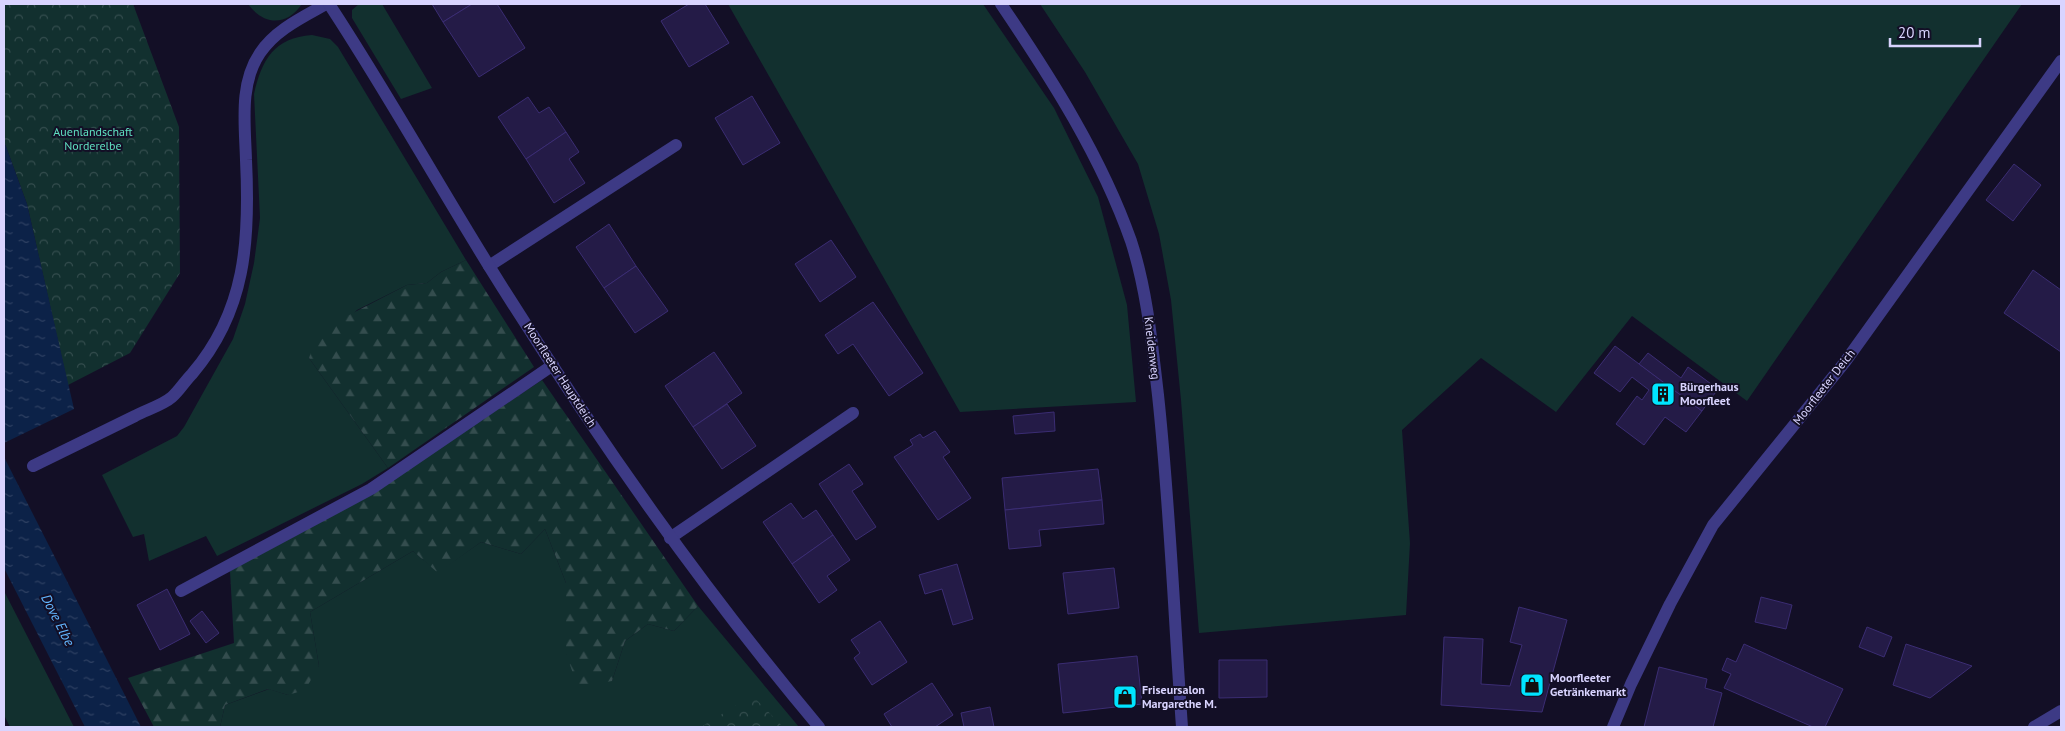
<svg xmlns="http://www.w3.org/2000/svg" width="2065" height="731" viewBox="0 0 2065 731" font-family="'PT Sans',sans-serif">
<defs>
<pattern id="forest-firs" width="22" height="20" patternUnits="userSpaceOnUse" patternTransform="scale(1.25)"><rect width="22" height="20" fill="#12302f"/><path d="M5 1l3.5 6h-7zM16 11l3.5 6h-7z" fill="#344d4e"/></pattern>
<pattern id="park-crowns" width="20" height="18" patternUnits="userSpaceOnUse" patternTransform="scale(1.25)"><rect width="20" height="18" fill="#12302f"/><path d="M2 6a3 3 0 1 1 6 0M12 15a3 3 0 1 1 6 0" fill="none" stroke="#344d4e"/></pattern>
<pattern id="water-ripples" width="26" height="14" patternUnits="userSpaceOnUse" patternTransform="scale(1.25)"><rect width="26" height="14" fill="#0c2248"/><path d="M2 4q2-2 4 0t4 0M15 11q2-2 4 0t4 0" fill="none" stroke="#2f4163"/></pattern>
</defs>
<rect width="100%" height="100%" fill="#130f26"/>
<g fill="#12302f">
<path d="M 248,4 L 302,4 C 287,26 264,26 248,4 Z"/>
<polygon points="359,4 382,4 432,88 401,99 352,18 352,10"/>
<polygon points="728,4 983,4 1054,108 1098,197 1127,305 1136,402 960,412"/>
<polygon points="1040,4 2022,4 1747,401 1632,316 1556,412 1481,358 1402,430 1410,543 1406,615 1199,633 1181,400 1171,300 1159,234 1138,164 1085,72"/>
<path d="M 312,35 L 330,39 L 338,47 L 466,260 L 441,272 L 427,283 L 407,285 L 357,310 L 309,358 L 388,468 L 362,484 L 217,556 L 206,536 L 149,561 L 144,534 L 133,537 L 102,475 L 177,436 L 184,427 L 233,339 L 245,304 L 254,263 L 260,218 L 254,94 C 262,59 274,38 312,35 Z"/>
<polygon points="545,529 566,583 566,654 612,681 625,641 648,624 674,631 698,606 799,727 220,727 225,705 269,689 288,695 319,666 310,612 413,551 438,572 481,542 521,554"/>
<polygon points="4,591 74,727 10,727 4,715"/>
</g>
<g fill="url(#forest-firs)">
<polygon points="466,260 534,367 388,468 309,358 318,331 407,285 427,283 441,272"/>
<polygon points="542,380 698,606 674,631 648,624 625,641 612,681 578,687 566,654 566,583 545,529 521,554 481,542 438,573 413,551 310,612 319,666 305,690 288,695 268,689 225,705 220,727 154,727 128,678 234,643 230,571 446,444"/>
</g>
<g fill="url(#park-crowns)">
<polygon points="4,4 133,4 179,127 180,273 130,353 68,385 27,204 4,141"/>
<polygon points="752,695 783,727 701,727"/>
</g>
<g fill="url(#water-ripples)">
<polygon points="4,141 27,204 74,409 4,443"/>
<polygon points="4,457 141,727 85,727 4,568"/>
</g>
<g fill="#241b47" stroke="#3b2d73">
<polygon points="432,4 472,4 443,22"/>
<polygon points="472,4 497,4 525,48 479,77 443,22"/>
<polygon points="689,4 705,4 729,43 689,67 661,21"/>
<polygon points="752,96 780,143 743,165 715,118"/>
<polygon points="528,97 539,113 549,107 566,132 526,159 498,117"/>
<polygon points="566,132 579,152 569,159 585,183 554,203 526,159"/>
<polygon points="2014,164 2041,185 2013,221 1986,200"/>
<polygon points="609,224 636,266 604,288 576,247"/>
<polygon points="831,240 856,277 820,302 795,264"/>
<polygon points="636,266 668,311 635,333 604,288"/>
<polygon points="2033,270 2061,290 2061,352 2004,313"/>
<polygon points="873,302 923,373 889,396 853,344 838,354 825,335"/>
<polygon points="1615,346 1702,411 1686,432 1665,417 1644,445 1616,424 1637,396 1642,400 1649,390 1632,377 1620,392 1594,373"/>
<polygon points="714,352 742,393 693,427 665,386"/>
<polygon points="1648,353 1681,378 1688,367 1718,389 1702,411 1639,364"/>
<polygon points="727,404 756,446 722,469 693,427"/>
<polygon points="1054,412 1055,431 1015,434 1013,416"/>
<polygon points="935,431 950,452 943,457 971,498 938,520 894,457 913,445 910,440 920,434 923,438"/>
<polygon points="849,464 863,484 852,491 876,527 856,540 819,484"/>
<polygon points="1098,469 1102,500 1005,510 1002,478"/>
<polygon points="1102,500 1104,524 1039,530 1041,546 1009,549 1005,510"/>
<polygon points="791,503 803,519 816,510 833,535 792,564 763,522"/>
<polygon points="833,535 850,560 827,576 837,590 819,603 792,564"/>
<polygon points="957,564 973,619 953,625 942,589 925,594 919,575"/>
<polygon points="1114,568 1119,608 1068,614 1063,573"/>
<polygon points="167,589 190,634 160,650 137,605"/>
<polygon points="1761,597 1792,605 1786,629 1755,622"/>
<polygon points="1519,607 1567,620 1542,712 1441,705 1444,637 1483,639 1481,684 1510,686 1522,645 1510,642"/>
<polygon points="202,611 219,633 206,643 190,621"/>
<polygon points="880,621 907,662 872,685 854,658 860,653 851,640"/>
<polygon points="1867,627 1892,637 1884,657 1859,647"/>
<polygon points="1744,644 1843,689 1825,727 1813,727 1724,688 1731,674 1722,670 1727,658 1736,662"/>
<polygon points="1906,644 1972,666 1930,698 1893,685"/>
<polygon points="1137,656 1142,704 1063,713 1058,664"/>
<polygon points="1219,660 1267,660 1267,697 1219,698"/>
<polygon points="1659,667 1707,679 1705,688 1722,693 1713,727 1644,727"/>
<polygon points="932,683 953,715 935,727 892,727 884,714"/>
<polygon points="990,707 994,727 964,727 961,713"/>
</g>
<g fill="none" stroke-linecap="round" stroke-linejoin="round">
<g stroke="#3d3a85" stroke-width="12">
<polyline points="489,266 676,145"/>
<path d="M 33,466 C 67,449 101,433 135,416 C 146,410 163,405 172,397 C 179,391 185,381 192,374 C 246,311 250,240 246,160 C 245,124 239,84 260,53 C 275,30 303,17 326,4"/>
<polyline points="670,538 853,413"/>
<polyline points="181,591 371,489 553,365"/>
</g>
<g stroke="#3d3a85" stroke-width="12">
<path d="M 329,4 C 385,89 435,179 489,266 C 589,427 697,582 819,727"/>
<path d="M 1001,4 C 1051,78 1101,156 1131,241 C 1147,290 1152,344 1158,395 C 1170,506 1174,617 1182,727"/>
<polyline points="1613,727 1631,684 1670,604 1713,525 1845,362 2061,61"/>
</g>
<polyline stroke="#3d3a85" stroke-width="12" points="2034,727 2061,711"/>
</g>
<defs>
<g id="building-square" transform="scale(1.25)"><rect x="-9" y="-9" width="18" height="18" rx="4" fill="#00e5ff" stroke="#130f26"/><path d="M-4-6H4V6H1V3H-1V6H-4ZM-2.5-4.3h1.7v1.8h-1.7ZM.8-4.3h1.7v1.8H.8ZM-2.5-1h1.7V.8h-1.7ZM.8-1h1.7V.8H.8Z" fill="#111"/></g>
<g id="shop-square" transform="scale(1.25)"><rect x="-9" y="-9" width="18" height="18" rx="4" fill="#00e5ff" stroke="#130f26"/><path d="M-5-2.5h2.3a2.7 3.5 0 0 1 5.4 0H5L5.5 6h-11ZM-1.5-2.5h3a1.5 2.3 0 0 0-3 0Z" fill="#111"/></g>
</defs>
<g fill-rule="evenodd">
<use href="#building-square" x="1663" y="394"/>
<use href="#shop-square" x="1532" y="685"/>
<use href="#shop-square" x="1125" y="697"/>
</g>
<g text-anchor="middle" stroke-width="4" stroke-linejoin="round" paint-order="stroke">
<g font-size="12" fill="#5fe0c0" stroke="#130f26">
<text x="93" y="136">Auenlandschaft<tspan x="93" dy="14">Norderelbe</tspan></text>
</g>
<g font-size="12" fill="#d9d4ff" stroke="#130f26">
<text transform="translate(1152 348) rotate(83)" y="4">Kneidenweg</text>
<text transform="translate(560 375) rotate(57)" y="4">Moorfleeter Hauptdeich</text>
<text transform="translate(1824 387) rotate(-52)" y="4">Moorfleeter Deich</text>
</g>
<g font-size="12" font-weight="bold" fill="#d9d4ff" stroke="#130f26" text-anchor="start">
<text x="1680" y="391">Bürgerhaus<tspan x="1680" dy="14">Moorfleet</tspan></text>
<text x="1550" y="682">Moorfleeter<tspan x="1550" dy="14">Getränkemarkt</tspan></text>
<text x="1142" y="694">Friseursalon<tspan x="1142" dy="14">Margarethe M.</tspan></text>
</g>
<g font-size="14" font-style="italic" fill="#62b6ff" stroke="#130f26">
<text transform="translate(58 620) rotate(63)" y="5">Dove Elbe</text>
</g>
</g>
<rect width="2065" height="731" fill="none" stroke="#d9d4ff" stroke-width="10"/>
<path d="M1890 38v8h90v-8" fill="none" stroke="#d9d4ff" stroke-width="2.5"/>
<text x="1898" y="38" font-size="15" fill="#d9d4ff" stroke="#130f26" stroke-width="4" paint-order="stroke">20 m</text>
</svg>
